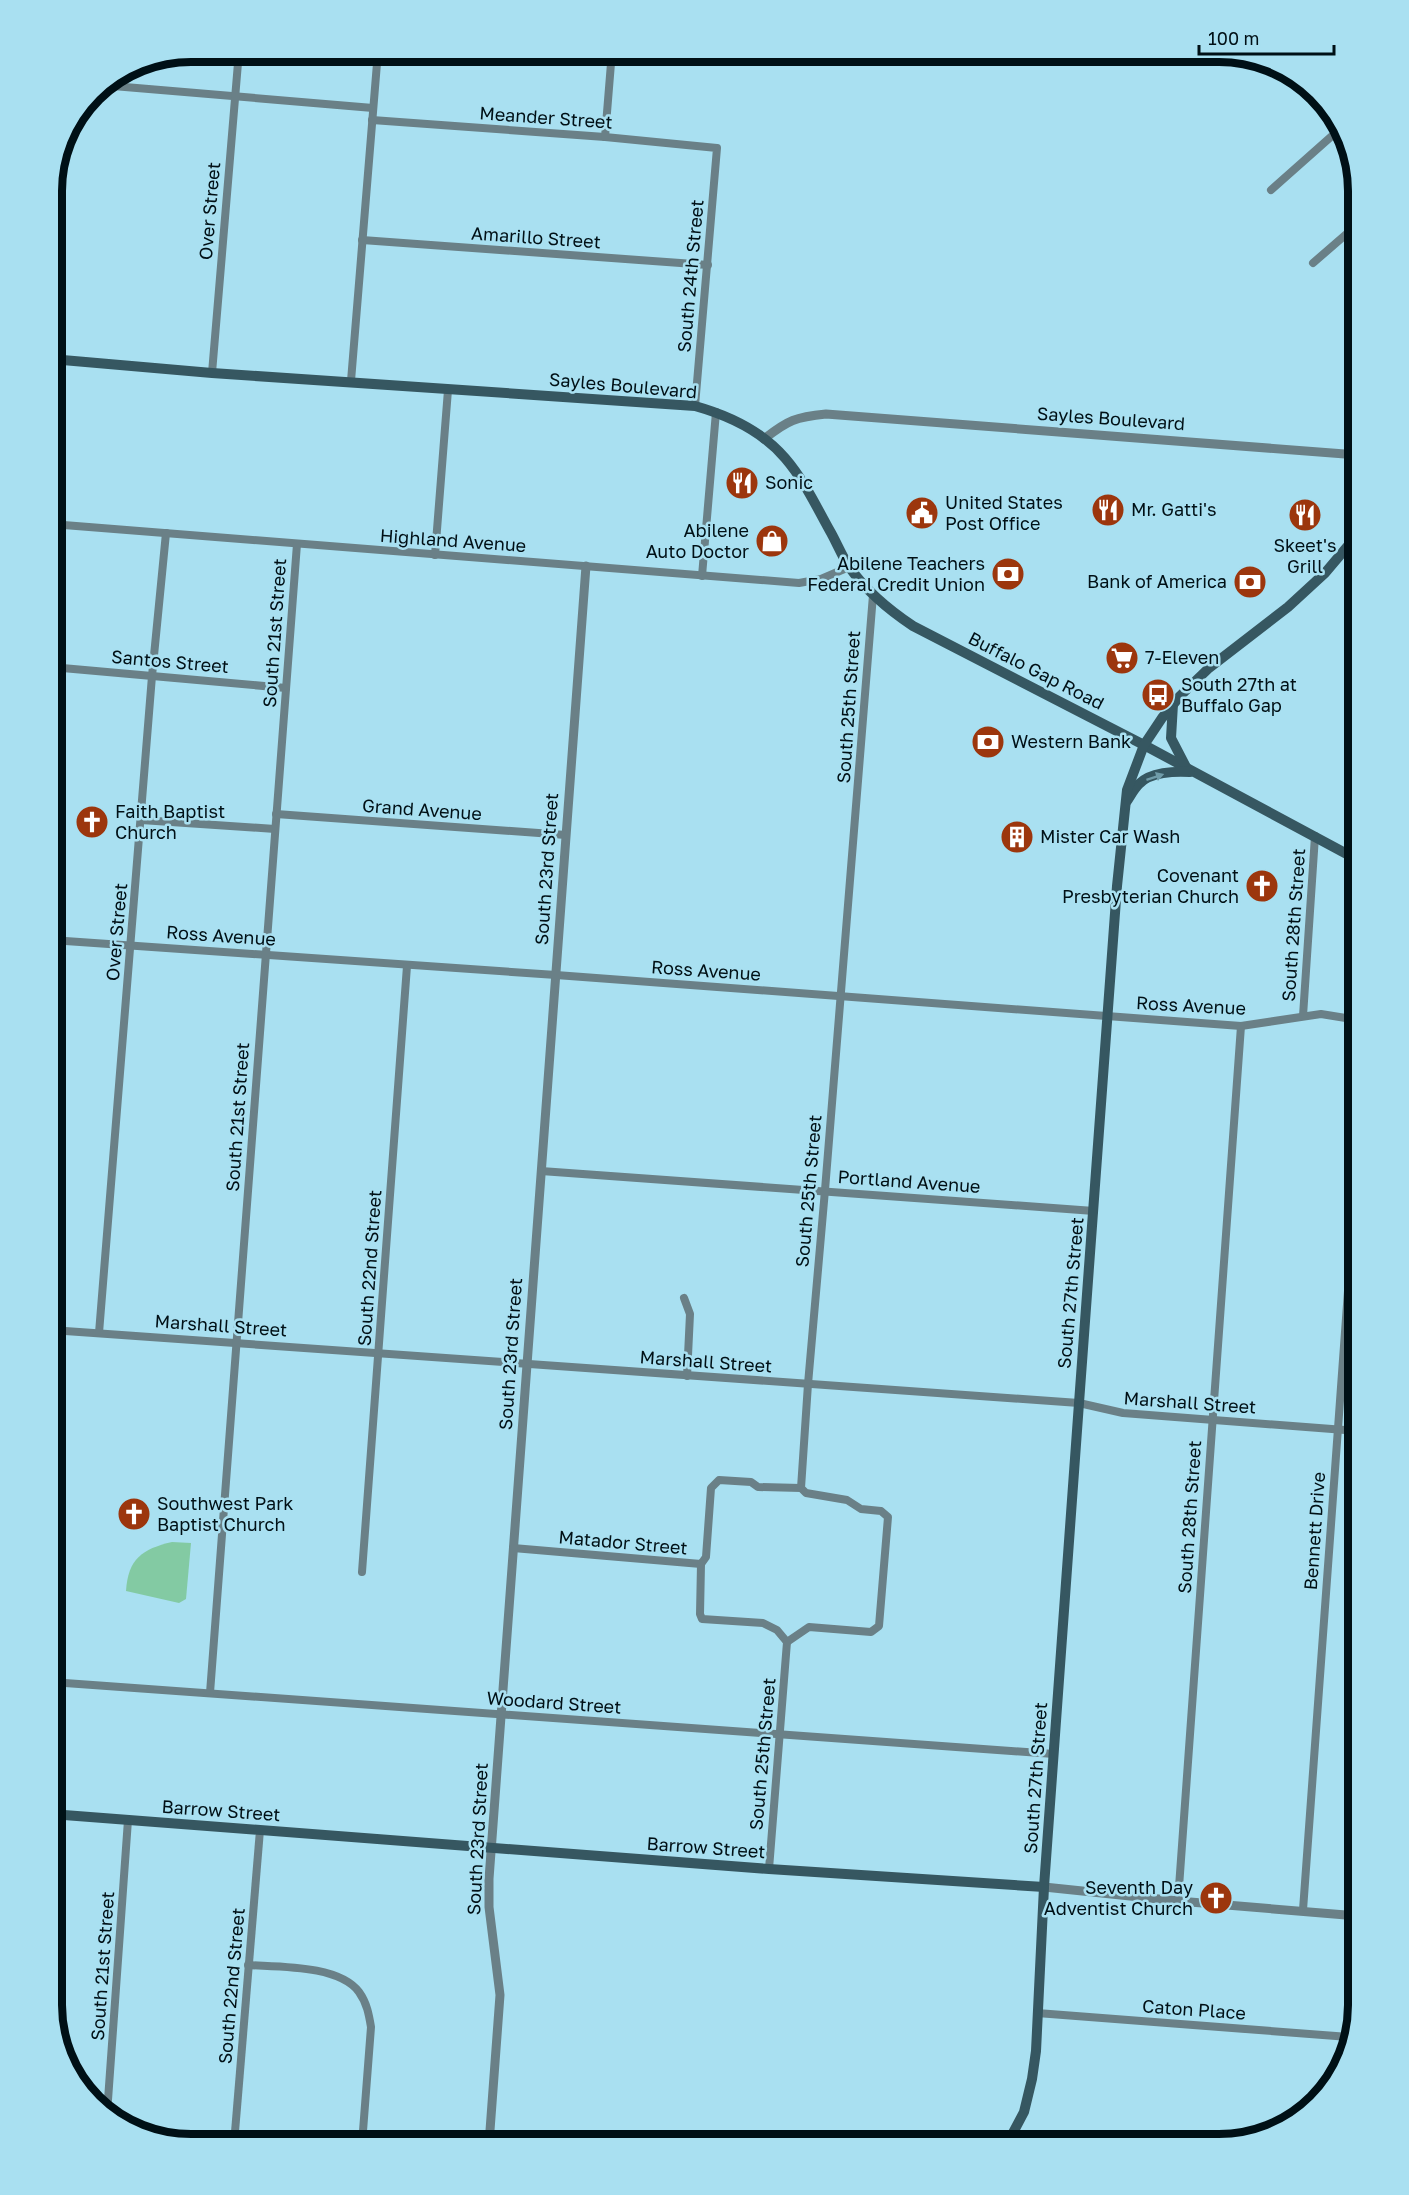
<svg xmlns="http://www.w3.org/2000/svg" width="1409" height="2195" viewBox="0 0 1409 2195" font-family="'Golos Text',sans-serif">
<rect width="100%" height="100%" fill="#a9e0f1"/>
<path fill="#83caa3" d="M 172,1542 L 191,1543 L 186,1599 L 179,1603 L 126,1591 C 128,1559 142,1549 172,1542 Z"/>
<g fill="none" stroke-linecap="round" stroke-linejoin="round">
<g stroke="#6a8087" stroke-width="8">
<polyline points="101,85 373,108"/>
<polyline points="372,120 605,137 717,148 695,406"/>
<polyline points="605,137 612,51"/>
<polyline points="1271,190 1342,127"/>
<polyline points="362,240 708,265"/>
<polyline points="1313,263 1358,224"/>
<polyline points="212,373 239,51"/>
<polyline points="351,381 378,51"/>
<polyline points="51,524 799,583 821,579 849,567"/>
<polyline points="435,555 448,390"/>
<polyline points="702,576 716,412"/>
<polyline points="51,667 286,688"/>
<polyline points="276,814 566,835"/>
<polyline points="141,820 275,829"/>
<polyline points="1351,856 1358,811"/>
<polyline points="51,940 556,975 1241,1026 1321,1014 1358,1020"/>
<polyline points="1303,1016 1315,836"/>
<polyline points="541,1171 1094,1211"/>
<polyline points="684,1298 690,1314 687,1376"/>
<polyline points="51,1330 1079,1403 1123,1413 1358,1431"/>
<polyline points="99,1333 152,676 166,533"/>
<polyline points="513,1548 701,1564 706,1557 711,1488 719,1480 751,1482 758,1487 801,1488"/>
<polyline points="701,1564 700,1614 702,1619 763,1623 777,1630 787,1642 769,1869"/>
<polyline points="362,1572 407,966"/>
<polyline points="787,1642 809,1627 871,1632 879,1626 888,1517 881,1511 861,1509 847,1500 806,1493 801,1488 808,1384 825,1190 873,595"/>
<polyline points="51,1682 1054,1754"/>
<polyline points="210,1693 297,544"/>
<polyline points="1178,1901 1241,1026"/>
<polyline points="1303,1910 1358,1153"/>
<path d="M 248,1965 C 279,1967 339,1965 359,1992 C 367,2003 369,2015 371,2027 L 362,2144"/>
<polyline points="1037,2013 1349,2037"/>
<polyline points="107,2114 128,1820"/>
<polyline points="234,2144 260,1830"/>
</g>
<g stroke="#6a8087" stroke-width="9">
<path d="M 764,439 C 788,420 796,417 826,414 L 1358,455"/>
<polyline points="1044,1887 1178,1901 1358,1916"/>
<polyline points="489,2144 500,1995 489,1907 489,1879 586,566"/>
</g>
<g stroke="#365761" stroke-width="10">
<path d="M 51,359 L 212,373 L 695,406 C 727,415 762,431 785,458 C 804,480 816,506 830,531 C 837,543 842,557 850,568 C 867,592 889,610 913,626 L 1144,745 L 1358,860"/>
<polyline points="1173,704 1171,738 1186,767"/>
<path d="M 1127,801 C 1131,795 1134,789 1139,784 C 1150,772 1175,771 1190,772"/>
<polyline points="51,1814 769,1869 1044,1887"/>
<polyline points="1007,2144 1024,2112 1032,2079 1036,2051 1044,1887 1079,1403 1117,886 1127,790 1144,745 1162,718 1180,696 1209,668 1288,607 1325,573 1358,534"/>
</g>
</g>
<defs><path id="oneway-solid" d="M-6-.8H1V-3.2L6.5 0L1 3.2V.8H-6Z" transform="scale(1.5)"/></defs>
<use fill="#709ca9" href="#oneway-solid" transform="translate(1155 777) rotate(-18)"/>
<defs>
<g id="restaurant-disc" transform="scale(1.725)"><circle r="9.5" fill="#9c360d" stroke="#a9e0f1"/><path d="M-5-6h1v4h1v-4h1v4h1v-4h1v5L-1.5 .5V6h-2V.5L-5-1ZM5-6V6H3V1.5H1.5Q1.5-4 5-6Z" fill="#fff"/></g>
<g id="civic-disc" transform="scale(1.725)"><circle r="9.5" fill="#9c360d" stroke="#a9e0f1"/><path d="M-.6-6.5H3V-4.5H.6V-3L4-1V1h2V6H-6V1h2V-1L-.6-3ZM-1.2 2.5V6h2.4V2.5Z" fill="#fff"/></g>
<g id="shop-disc" transform="scale(1.725)"><circle r="9.5" fill="#9c360d" stroke="#a9e0f1"/><path d="M-5-2.5h2.3a2.7 3.5 0 0 1 5.4 0H5L5.5 6h-11ZM-1.5-2.5h3a1.5 2.3 0 0 0-3 0Z" fill="#fff"/></g>
<g id="bank-disc" transform="scale(1.725)"><circle r="9.5" fill="#9c360d" stroke="#a9e0f1"/><path d="M-6-4H6V4H-6ZM0-2.3a2.3 2.3 0 1 0 0 4.6a2.3 2.3 0 1 0 0-4.6Z" fill="#fff"/></g>
<g id="supermarket-disc" transform="scale(1.725)"><circle r="9.5" fill="#9c360d" stroke="#a9e0f1"/><path d="M-6-5.5h2.5l.6 2H6L4.5 2H-2.5L-4.4-4H-6ZM-1.5 3.2a1.3 1.3 0 1 0 .1 0ZM3 3.2a1.3 1.3 0 1 0 .1 0Z" fill="#fff"/></g>
<g id="bus-disc" transform="scale(1.725)"><circle r="9.5" fill="#9c360d" stroke="#a9e0f1"/><path d="M-5-6H5V4H4V6H2V4H-2V6H-4V4H-5ZM-3.5-4V0h7V-4ZM-3.5 1.2v1.5H-2V1.2ZM2 1.2v1.5H3.5V1.2Z" fill="#fff"/></g>
<g id="church-disc" transform="scale(1.725)"><circle r="9.5" fill="#9c360d" stroke="#a9e0f1"/><path d="M-1.2-6h2.4v3.5h3.3v2.4h-3.3V6h-2.4V-.1h-3.3v-2.4h3.3Z" fill="#fff"/></g>
<g id="building-disc" transform="scale(1.725)"><circle r="9.5" fill="#9c360d" stroke="#a9e0f1"/><path d="M-4-6H4V6H1V3H-1V6H-4ZM-2.5-4.3h1.7v1.8h-1.7ZM.8-4.3h1.7v1.8H.8ZM-2.5-1h1.7V.8h-1.7ZM.8-1h1.7V.8H.8Z" fill="#fff"/></g>
</defs>
<g fill-rule="evenodd">
<use href="#restaurant-disc" x="742" y="483"/>
<use href="#restaurant-disc" x="1108" y="510"/>
<use href="#civic-disc" x="922" y="513"/>
<use href="#restaurant-disc" x="1305" y="515"/>
<use href="#shop-disc" x="772" y="541"/>
<use href="#bank-disc" x="1008" y="574"/>
<use href="#bank-disc" x="1250" y="582"/>
<use href="#supermarket-disc" x="1122" y="658"/>
<use href="#bus-disc" x="1158" y="695"/>
<use href="#bank-disc" x="988" y="742"/>
<use href="#church-disc" x="92" y="822"/>
<use href="#building-disc" x="1017" y="837"/>
<use href="#church-disc" x="1262" y="886"/>
<use href="#church-disc" x="134" y="1514"/>
<use href="#church-disc" x="1216" y="1898"/>
</g>
<g text-anchor="middle" stroke-width="5" stroke-linejoin="round" paint-order="stroke">
<g font-size="18" fill="#001016" stroke="#a9e0f1">
<text transform="translate(546 118) rotate(4)" y="6">Meander Street</text>
<text transform="translate(210 211) rotate(-85)" y="6">Over Street</text>
<text transform="translate(536 238) rotate(4)" y="6">Amarillo Street</text>
<text transform="translate(691 276) rotate(-85)" y="6">South 24th Street</text>
<text transform="translate(623 386) rotate(5)" y="6">Sayles Boulevard</text>
<text transform="translate(1111 419) rotate(4)" y="6">Sayles Boulevard</text>
<text transform="translate(453 541) rotate(4)" y="6">Highland Avenue</text>
<text transform="translate(275 633) rotate(-86)" y="6">South 21st Street</text>
<text transform="translate(170 662) rotate(5)" y="6">Santos Street</text>
<text transform="translate(1036 671) rotate(27)" y="6">Buffalo Gap Road</text>
<text transform="translate(849 707) rotate(-86)" y="6">South 25th Street</text>
<text transform="translate(422 810) rotate(4)" y="6">Grand Avenue</text>
<text transform="translate(547 869) rotate(-86)" y="6">South 23rd Street</text>
<text transform="translate(1294 925) rotate(-86)" y="6">South 28th Street</text>
<text transform="translate(117 932) rotate(-85)" y="6">Over Street</text>
<text transform="translate(221 936) rotate(4)" y="6">Ross Avenue</text>
<text transform="translate(706 971) rotate(4)" y="6">Ross Avenue</text>
<text transform="translate(1191 1006) rotate(3)" y="6">Ross Avenue</text>
<text transform="translate(238 1117) rotate(-86)" y="6">South 21st Street</text>
<text transform="translate(909 1182) rotate(4)" y="6">Portland Avenue</text>
<text transform="translate(809 1191) rotate(-85)" y="6">South 25th Street</text>
<text transform="translate(370 1268) rotate(-86)" y="6">South 22nd Street</text>
<text transform="translate(1071 1293) rotate(-85)" y="6">South 27th Street</text>
<text transform="translate(221 1326) rotate(4)" y="6">Marshall Street</text>
<text transform="translate(511 1354) rotate(-86)" y="6">South 23rd Street</text>
<text transform="translate(706 1362) rotate(4)" y="6">Marshall Street</text>
<text transform="translate(1190 1403) rotate(4)" y="6">Marshall Street</text>
<text transform="translate(1190 1517) rotate(-86)" y="6">South 28th Street</text>
<text transform="translate(1315 1531) rotate(-86)" y="6">Bennett Drive</text>
<text transform="translate(623 1543) rotate(5)" y="6">Matador Street</text>
<text transform="translate(554 1703) rotate(4)" y="6">Woodard Street</text>
<text transform="translate(763 1754) rotate(-85)" y="6">South 25th Street</text>
<text transform="translate(1036 1778) rotate(-86)" y="6">South 27th Street</text>
<text transform="translate(221 1811) rotate(4)" y="6">Barrow Street</text>
<text transform="translate(478 1839) rotate(-87)" y="6">South 23rd Street</text>
<text transform="translate(706 1848) rotate(4)" y="6">Barrow Street</text>
<text transform="translate(103 1966) rotate(-86)" y="6">South 21st Street</text>
<text transform="translate(232 1986) rotate(-85)" y="6">South 22nd Street</text>
<text transform="translate(1194 2010) rotate(4)" y="6">Caton Place</text>
</g>
<g font-size="18" fill="#001016" stroke="#a9e0f1" text-anchor="start">
<text x="765" y="489">Sonic</text>
<text x="945" y="509">United States<tspan x="945" dy="21">Post Office</tspan></text>
<text x="1131" y="516">Mr. Gatti's</text>
<text x="749" y="537" text-anchor="end">Abilene<tspan x="749" dy="21">Auto Doctor</tspan></text>
<text x="1305" y="552" text-anchor="middle">Skeet's<tspan x="1305" dy="21">Grill</tspan></text>
<text x="985" y="570" text-anchor="end">Abilene Teachers<tspan x="985" dy="21">Federal Credit Union</tspan></text>
<text x="1227" y="588" text-anchor="end">Bank of America</text>
<text x="1145" y="664">7-Eleven</text>
<text x="1181" y="691">South 27th at<tspan x="1181" dy="21">Buffalo Gap</tspan></text>
<text x="1011" y="748">Western Bank</text>
<text x="115" y="818">Faith Baptist<tspan x="115" dy="21">Church</tspan></text>
<text x="1040" y="843">Mister Car Wash</text>
<text x="1239" y="882" text-anchor="end">Covenant<tspan x="1239" dy="21">Presbyterian Church</tspan></text>
<text x="157" y="1510">Southwest Park<tspan x="157" dy="21">Baptist Church</tspan></text>
<text x="1193" y="1894" text-anchor="end">Seventh Day<tspan x="1193" dy="21">Adventist Church</tspan></text>
</g>
</g>
<path d="M0 0H1409V2195H0ZM191 62H1219A129 129 0 0 1 1348 191V2005A129 129 0 0 1 1219 2134H191A129 129 0 0 1 62 2005V191A129 129 0 0 1 191 62Z" fill="#a9e0f1" fill-rule="evenodd"/>
<path fill="none" stroke="#001016" stroke-width="8" d="M191 62H1219A129 129 0 0 1 1348 191V2005A129 129 0 0 1 1219 2134H191A129 129 0 0 1 62 2005V191A129 129 0 0 1 191 62Z"/>
<path d="M1199 45v9h135v-9" fill="none" stroke="#001016" stroke-width="3"/>
<text x="1208" y="45" font-size="18" fill="#001016" stroke="#a9e0f1" stroke-width="4.5" paint-order="stroke">100 m</text>
</svg>
